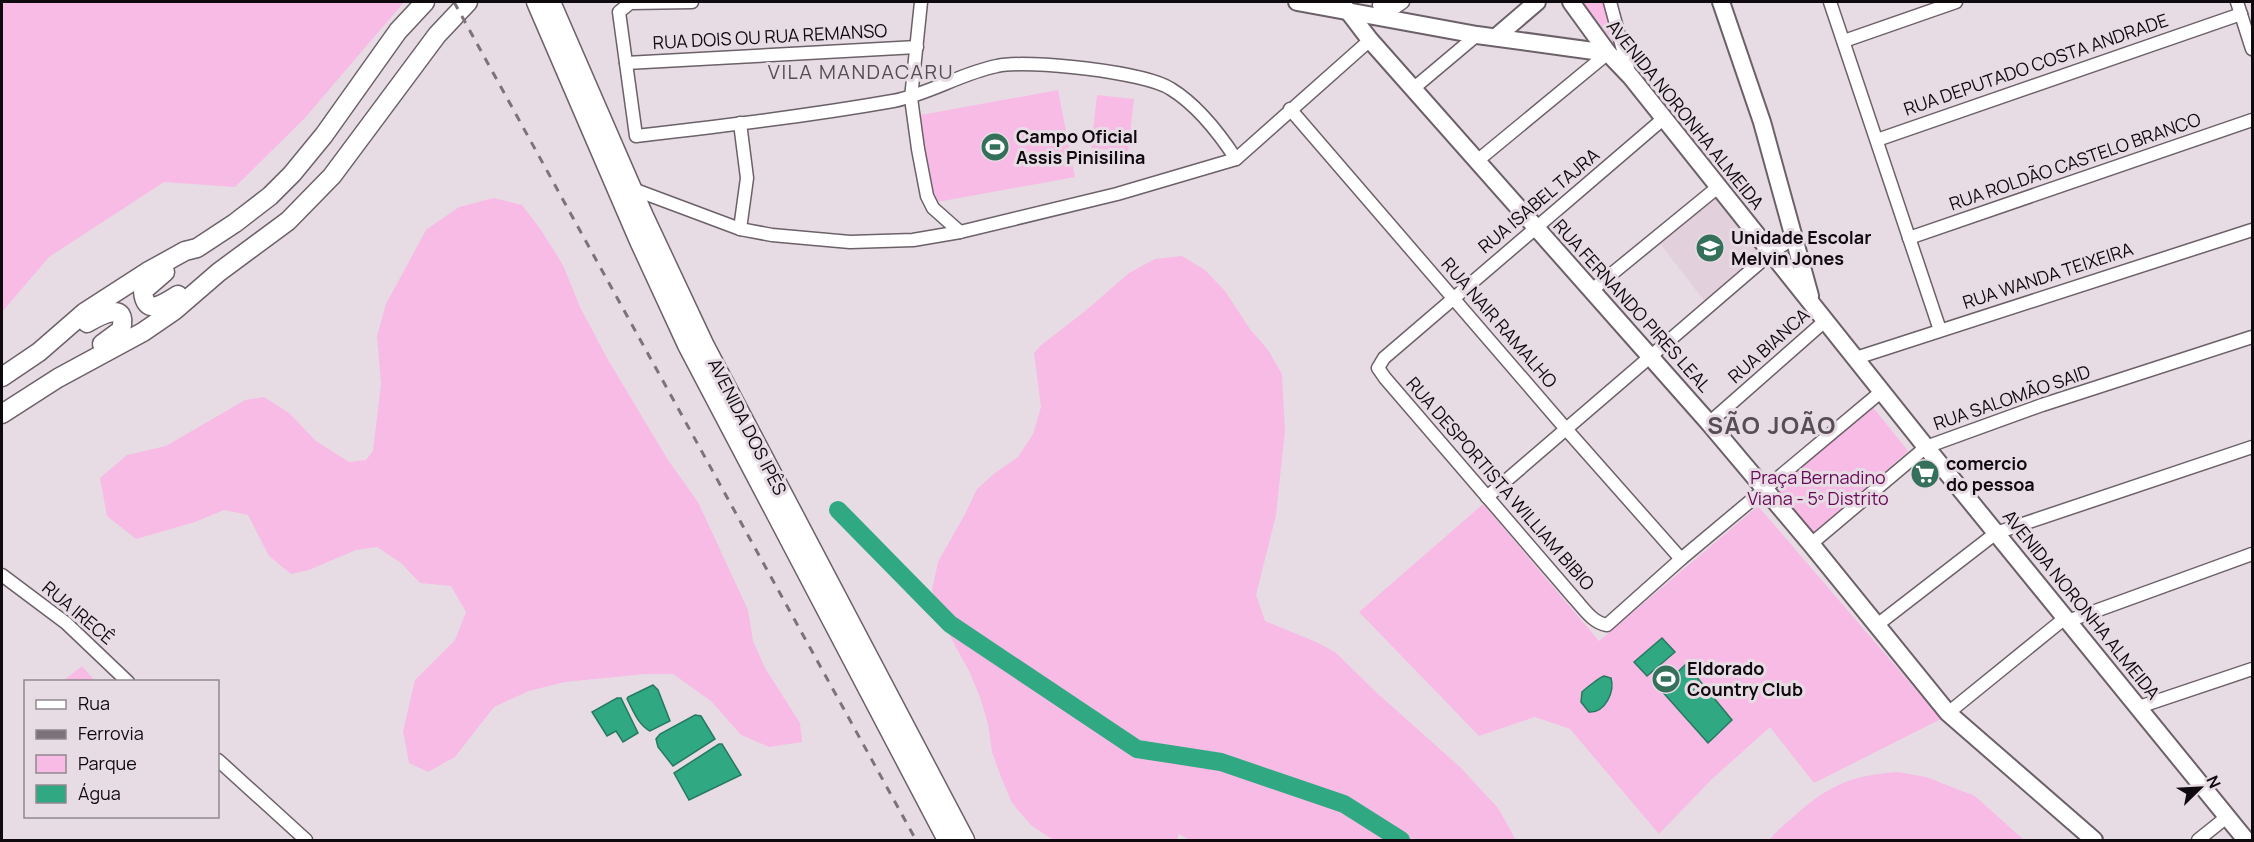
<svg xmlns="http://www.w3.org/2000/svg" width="2254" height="842" viewBox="0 0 2254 842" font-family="Manrope,sans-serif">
<rect width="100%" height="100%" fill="#e8dce4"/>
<polygon fill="#e3d0dd" points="1714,194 1761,255 1706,303 1658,241"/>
<g fill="#f7bbe6">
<polygon points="2,2 404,2 304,119 235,187 164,182 49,257 2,312"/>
<polygon points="1583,2 1607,2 1625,57"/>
<polygon points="1058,90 1075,177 932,203 915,116"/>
<polygon points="1097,95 1134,99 1128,152 1091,148"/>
<polygon points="494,198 522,205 541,230 563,265 580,307 607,358 668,460 698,502 748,610 753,641 765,668 800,723 802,742 769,747 741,735 711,701 673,674 645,674 565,682 529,691 494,707 455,757 428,772 409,763 403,731 415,680 455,640 466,612 451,586 420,583 401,563 377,547 356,550 309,570 291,574 269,556 248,515 224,510 195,522 136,539 107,516 100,478 127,455 166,446 245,400 264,397 289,413 316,441 349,462 366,460 373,451 381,383 377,336 386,304 426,230 459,207"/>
<polygon points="1182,256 1205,270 1225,291 1250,329 1268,350 1282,374 1285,431 1276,515 1256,595 1265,621 1316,642 1335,652 1377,693 1460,767 1498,808 1516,840 1189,840 1179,834 1177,840 1053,840 1031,825 1012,803 1001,777 992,752 988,724 980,697 969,671 939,616 932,590 938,562 965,514 977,489 995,473 1018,457 1033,434 1041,407 1034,353 1040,346 1084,312 1129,273 1155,259"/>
<polygon points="1872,406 1908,451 1813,535 1770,488"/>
<polygon points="1483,504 1599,641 1758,506 1941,719 1814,783 1770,727 1711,780 1659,834 1570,729 1535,717 1479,736 1359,612"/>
<polygon points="82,666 95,681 63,681"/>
<path d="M 1898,772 L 1926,777 L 1975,796 L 2024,840 L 1769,840 C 1778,829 1789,821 1800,811 C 1832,783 1856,775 1898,772 Z"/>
</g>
<g fill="#30a882" stroke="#26795f" stroke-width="1.5">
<polygon points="1662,638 1675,652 1647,676 1634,662"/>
<polygon points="1686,664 1732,720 1708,743 1660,689"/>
<path d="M 1604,676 L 1611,678 C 1615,692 1605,713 1589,712 L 1581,702 L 1582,692 C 1585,689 1600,677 1604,676 Z"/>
<path d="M 653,685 L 658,690 L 670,721 L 650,731 C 638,725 633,710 627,699 L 628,697 Z"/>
<polygon points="617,698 621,698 638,733 623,742 616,731 607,736 592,712"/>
<polygon points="695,715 701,716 715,739 673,766 658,747 656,739 660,734"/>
<polygon points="719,744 722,744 741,775 689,800 674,773"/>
</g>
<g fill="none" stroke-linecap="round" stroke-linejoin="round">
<polyline stroke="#30a882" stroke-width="18" points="838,510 950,624 1137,749 1221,762 1344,804 1401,840"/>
<g stroke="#6c6168" stroke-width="15">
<g id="street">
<path d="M 692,2 L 630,3 L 619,12 L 636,136 C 722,126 808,116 893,101 C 930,94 961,73 997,66 C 1028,59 1145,72 1171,89 C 1197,105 1219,133 1236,159"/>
<polyline points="921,2 911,98 918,149 927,196 933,208 960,232"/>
<polyline points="1610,2 1630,76"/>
<polyline points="1830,2 1940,330"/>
<polyline points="2237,2 2252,49"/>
<polyline points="1379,5 1396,7 1403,2"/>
<polyline points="1844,41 1956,2"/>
<polyline points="626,63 917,47"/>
<polyline points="1414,88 1477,35"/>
<polyline points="1290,109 1566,429 1681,559"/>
<path d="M 1663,119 L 1384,358 L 1378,368 L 1385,378 L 1575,599 C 1584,609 1593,623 1607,625 L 1681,559 L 1882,391"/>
<polyline points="1877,140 2241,14"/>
<polyline points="1477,161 1608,53"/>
<polyline points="633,189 740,229 772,235 850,242 913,240 960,232 1117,194 1236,159 1370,40"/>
<polyline points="740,229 747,178 740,123"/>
<polyline points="1909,238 2252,120"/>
<polyline points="1592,290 1718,187"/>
<polyline points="1856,358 2252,230"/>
<polyline points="1709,423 1826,320"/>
<polyline points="1487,497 1771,253 1795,237"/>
<polyline points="1811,544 1926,447 2042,405 2252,337"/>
<polyline points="2,575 66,623 128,682"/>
<polyline points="2068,621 2252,554"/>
<polyline points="1877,625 1996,533 2252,447"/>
<polyline points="2139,707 2252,669"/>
<polyline points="1948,713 2065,618"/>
<polyline points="218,760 306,840"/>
<polyline points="2198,840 2228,816"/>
</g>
</g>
<g stroke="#6c6168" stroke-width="20">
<g id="secondary">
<polyline points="1297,2 1477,35 1608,53"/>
<polyline points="1341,2 1370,40 1709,423 1811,544 1948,713 2094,840"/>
<polyline points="1571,2 1608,53 1631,77 1926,447 2246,840"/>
<polyline points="1721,2 1762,122 1810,296"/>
<polyline points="1496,37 1537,2"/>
</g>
</g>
<g stroke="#6c6168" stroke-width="21">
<g id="primary">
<polyline points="536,2 639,241 687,345 947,840"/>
<polyline points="551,2 644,216 705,346 965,840"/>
<path d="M 165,272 L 143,291 C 145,318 165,303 178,295"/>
<path d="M 87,323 C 99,316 129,299 121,330 L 102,344"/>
<polyline points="2,377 39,352 85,312 147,272 185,251 197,248 235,223 270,196 292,174 324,135 398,31 425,2"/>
<polyline points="2,414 58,378 143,332 175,310 219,272 288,221 332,176 437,35 468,2"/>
</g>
</g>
<use href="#street" stroke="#fff" stroke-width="12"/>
<use href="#secondary" stroke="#fff" stroke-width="16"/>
<use href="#primary" stroke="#fff" stroke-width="18"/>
<polyline stroke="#7b7378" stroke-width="3" stroke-dasharray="8 8" stroke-linecap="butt" points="454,2 916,840"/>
</g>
<defs>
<g id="stadium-disc" transform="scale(1.5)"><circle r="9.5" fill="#34705a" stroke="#e8dce4"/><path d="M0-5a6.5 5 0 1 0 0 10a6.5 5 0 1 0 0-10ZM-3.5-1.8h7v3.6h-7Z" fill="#fff"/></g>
<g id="school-disc" transform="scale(1.5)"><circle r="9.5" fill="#34705a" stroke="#e8dce4"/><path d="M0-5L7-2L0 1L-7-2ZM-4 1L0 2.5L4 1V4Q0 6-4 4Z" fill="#fff"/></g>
<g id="supermarket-disc" transform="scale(1.5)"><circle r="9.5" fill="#34705a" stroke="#e8dce4"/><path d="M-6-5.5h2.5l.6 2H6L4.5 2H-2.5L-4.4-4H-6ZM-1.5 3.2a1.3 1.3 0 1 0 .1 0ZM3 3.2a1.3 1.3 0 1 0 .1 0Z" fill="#fff"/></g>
</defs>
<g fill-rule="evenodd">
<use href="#stadium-disc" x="995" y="147"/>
<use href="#school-disc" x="1710" y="248"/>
<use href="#supermarket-disc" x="1925" y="474"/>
<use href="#stadium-disc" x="1666" y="679"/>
</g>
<g text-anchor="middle" stroke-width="6" stroke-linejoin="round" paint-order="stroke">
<g font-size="18" fill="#0e0a0d" stroke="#e8dce4">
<text transform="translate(770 37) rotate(-3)" y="6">RUA DOIS OU RUA REMANSO</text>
<text transform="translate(2036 65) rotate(-19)" y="6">RUA DEPUTADO COSTA ANDRADE</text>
<text transform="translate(1685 115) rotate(51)" y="6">AVENIDA NORONHA ALMEIDA</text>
<text transform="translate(2075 162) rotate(-19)" y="6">RUA ROLDÃO CASTELO BRANCO</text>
<text transform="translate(1539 201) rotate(-40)" y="6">RUA ISABEL TAJRA</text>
<text transform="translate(2048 276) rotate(-18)" y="6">RUA WANDA TEIXEIRA</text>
<text transform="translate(1632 306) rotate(48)" y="6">RUA FERNANDO PIRES LEAL</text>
<text transform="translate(1499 323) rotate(49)" y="6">RUA NAIR RAMALHO</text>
<text transform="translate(1769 346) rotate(-42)" y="6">RUA BIANCA</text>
<text transform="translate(2012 398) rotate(-19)" y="6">RUA SALOMÃO SAID</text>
<text transform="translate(747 427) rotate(63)" y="6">AVENIDA DOS IPÊS</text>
<text transform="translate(1500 484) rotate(49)" y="6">RUA DESPORTISTA WILLIAM BIBIO</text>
<text transform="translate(2081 605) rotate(51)" y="6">AVENIDA NORONHA ALMEIDA</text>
<text transform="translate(78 613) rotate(40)" y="6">RUA IRECÊ</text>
</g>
<g font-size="18" font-weight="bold" fill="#0e0a0d" stroke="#e8dce4" text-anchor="start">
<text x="1016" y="143">Campo Oficial<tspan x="1016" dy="21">Assis Pinisilina</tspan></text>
<text x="1731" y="244">Unidade Escolar<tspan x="1731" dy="21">Melvin Jones</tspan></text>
<text x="1946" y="470">comercio<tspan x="1946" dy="21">do pessoa</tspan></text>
<text x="1687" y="675">Eldorado<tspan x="1687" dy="21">Country Club</tspan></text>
</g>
<g font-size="18" fill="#670858" stroke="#e8dce4">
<text x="1818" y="484">Praça Bernadino<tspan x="1818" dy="21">Viana - 5º Distrito</tspan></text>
</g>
<g font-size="20" letter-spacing="1.5" fill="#574d54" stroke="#e8dce4">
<text x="861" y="79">VILA MANDACARU</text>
</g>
<g font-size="24" font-weight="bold" letter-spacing="1.5" fill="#574d54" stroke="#e8dce4">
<text x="1772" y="434">SÃO JOÃO</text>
</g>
</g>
<rect width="2254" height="842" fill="none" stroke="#0e0a0d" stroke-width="6"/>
<rect x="24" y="680" width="195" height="138" fill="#e8dce4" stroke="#91888e" stroke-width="1.5"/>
<rect x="36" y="700" width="30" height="9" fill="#ffffff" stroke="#91888e" stroke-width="1.5"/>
<text x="78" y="710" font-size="18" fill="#0e0a0d">Rua</text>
<rect x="36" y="730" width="30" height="9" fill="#7b7378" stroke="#91888e" stroke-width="1.5"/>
<text x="78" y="740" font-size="18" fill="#0e0a0d">Ferrovia</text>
<rect x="36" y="755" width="30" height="18" fill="#f7bbe6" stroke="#91888e" stroke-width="1.5"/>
<text x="78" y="770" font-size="18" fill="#0e0a0d">Parque</text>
<rect x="36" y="785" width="30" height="18" fill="#30a882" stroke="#91888e" stroke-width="1.5"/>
<text x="78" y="800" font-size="18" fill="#0e0a0d">Água</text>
<g transform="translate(2200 788) rotate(66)" stroke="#e8dce4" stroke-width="4.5" paint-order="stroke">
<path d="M0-4.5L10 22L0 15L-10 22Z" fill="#0e0a0d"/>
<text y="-9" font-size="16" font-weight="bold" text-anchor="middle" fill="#0e0a0d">N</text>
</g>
</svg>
